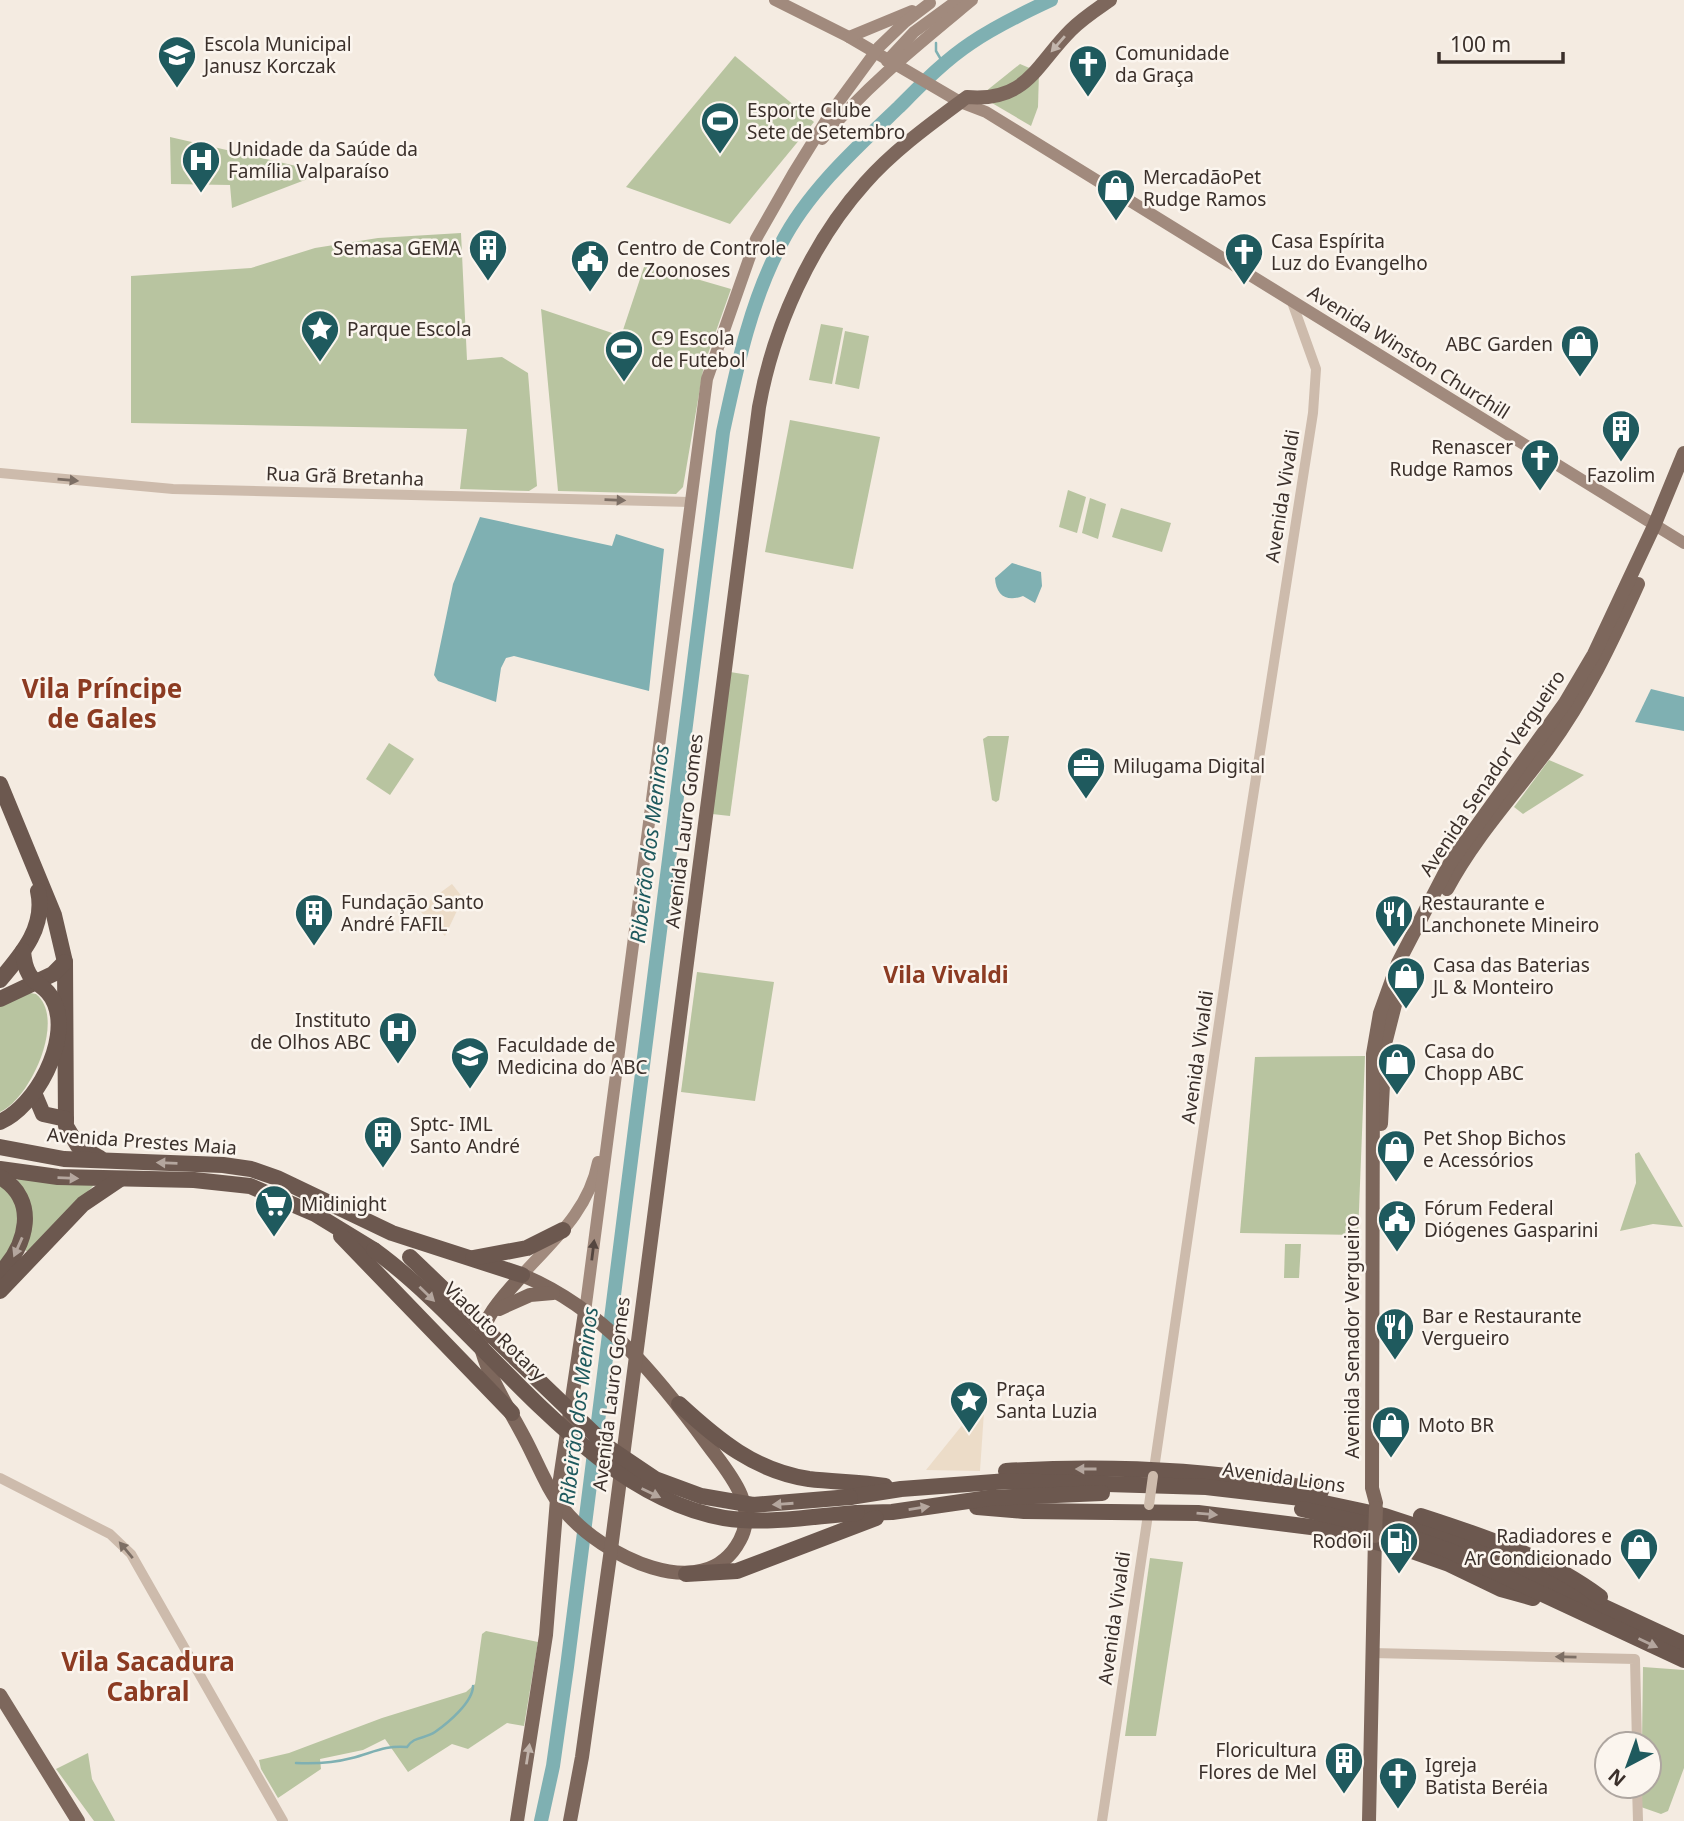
<svg xmlns="http://www.w3.org/2000/svg" width="1684" height="1821" viewBox="0 0 1684 1821" font-family="'Noto Sans',sans-serif">
<rect width="100%" height="100%" fill="#f4ebe1"/>
<g fill="#b8c4a0">
<polygon points="735,56 814,122 730,224 626,187"/>
<polygon points="1020,64 1039,72 1038,107 1031,126 980,96"/>
<polygon points="170,137 305,168 308,176 305,180 232,208 230,185 171,184"/>
<polygon points="461,233 467,360 502,357 528,373 537,486 529,491 460,489 467,429 131,423 131,276 251,268 315,248 378,238"/>
<polygon points="645,264 731,289 704,365 683,487 676,494 558,491 541,309 621,336"/>
<polygon points="821,324 843,328 832,384 809,380"/>
<polygon points="845,331 869,336 859,389 835,384"/>
<polygon points="790,420 880,437 853,569 765,552"/>
<polygon points="1068,490 1086,497 1077,533 1059,527"/>
<polygon points="1090,498 1106,504 1098,539 1082,533"/>
<polygon points="1121,508 1171,523 1162,552 1112,537"/>
<polygon points="730,672 749,675 730,816 712,814"/>
<polygon points="988,736 1009,736 999,800 996,802 992,800 983,739"/>
<polygon points="389,743 414,759 390,795 366,779"/>
<polygon points="1549,760 1584,775 1523,814 1514,807"/>
<polygon points="697,972 774,982 755,1101 681,1092"/>
<path d="M 24,992 L 36,994 C 67,1019 30,1099 0,1112 L 0,1004 Z"/>
<polygon points="1365,1056 1358,1235 1240,1233 1255,1057"/>
<polygon points="1639,1152 1683,1227 1653,1224 1620,1231 1636,1183 1635,1154"/>
<polygon points="16,1177 94,1185 29,1252 24,1250 26,1194"/>
<polygon points="0,1181 18,1199 19,1235 0,1263"/>
<polygon points="1285,1244 1301,1244 1299,1278 1284,1278"/>
<polygon points="1150,1558 1183,1562 1156,1736 1125,1736"/>
<polygon points="486,1631 538,1642 524,1726 507,1723 468,1749 452,1744 408,1772 385,1739 363,1750 320,1759 321,1769 278,1798 261,1769 259,1760 289,1753 382,1718 466,1692 475,1684 482,1634"/>
<polygon points="1643,1667 1684,1670 1684,1768 1668,1811 1661,1814 1641,1807 1641,1786 1649,1786 1649,1744 1642,1744"/>
<polygon points="88,1753 92,1779 115,1821 94,1821 56,1769"/>
</g>
<g fill="#ecdcc8">
<polygon points="452,884 463,898 445,936 418,909"/>
<polygon points="985,1397 980,1471 926,1470"/>
</g>
<g fill="#7fb0b2">
<polygon points="480,517 612,546 616,534 664,549 649,691 514,656 506,658 501,668 496,702 438,681 434,675 453,584"/>
<path d="M 1012,563 L 1041,572 L 1042,586 L 1035,603 L 1023,596 C 1007,602 996,596 995,578 Z"/>
<polygon points="1651,689 1684,697 1684,731 1635,722"/>
</g>
<g fill="none" stroke-linecap="round" stroke-linejoin="round">
<g stroke="#7fb0b2" stroke-width="2.5">
<polyline points="936,43 936,51 943,63"/>
<path d="M 296,1763 C 315,1764 333,1763 352,1758 C 372,1753 385,1745 407,1747 C 414,1736 425,1739 435,1732 C 448,1723 473,1702 473,1686"/>
</g>
<path stroke="#7fb0b2" stroke-width="14" d="M 541,1821 L 553,1766 L 567,1667 L 723,432 C 737,367 750,303 781,244 C 808,191 857,147 899,107 C 922,84 944,61 971,43 C 996,26 1023,13 1051,0"/>
<g stroke="#cdbbac" stroke-width="10">
<polyline points="0,473 173,489 690,502"/>
<polyline points="1153,1476 1237,899 1313,413 1316,369 1292,302"/>
<polyline points="0,1478 110,1534 131,1554 283,1821"/>
<polyline points="1372,1653 1635,1659 1637,1744"/>
<polyline points="1637,1786 1638,1821"/>
<polyline points="1102,1821 1149,1508"/>
</g>
<g stroke="#a18a7d" stroke-width="12">
<polyline points="775,0 849,37 960,102 986,112 1684,543"/>
<polyline points="849,37 912,11"/>
<polyline points="887,61 914,32 958,0"/>
<path d="M 822,139 C 866,86 919,44 972,0"/>
<path d="M 522,1275 C 553,1241 589,1210 598,1162"/>
<polyline points="585,1312 707,379 756,239 793,174 832,111 879,47 905,22 930,3"/>
</g>
<g stroke="#7d675c" stroke-width="14">
<path d="M 1447,889 C 1474,838 1514,795 1548,749 C 1586,697 1612,642 1638,584"/>
<polyline points="1381,1124 1385,1044 1400,985"/>
<path d="M 522,1275 C 604,1309 657,1376 708,1445 C 727,1471 759,1505 740,1540 C 704,1609 600,1554 565,1511 C 548,1491 538,1464 526,1441 C 511,1412 491,1382 482,1351 C 477,1320 504,1297 522,1275 Z"/>
<polyline points="499,1309 530,1295 553,1293"/>
<polyline points="1376,1503 1372,1488 1373,1054 1380,1013 1398,963 1450,863 1565,703 1594,654 1654,526 1684,453"/>
<polyline points="0,1695 78,1821"/>
<polyline points="517,1821 546,1635 557,1499 585,1312"/>
<path d="M 570,1821 L 582,1757 L 611,1549 L 759,407 C 773,328 811,243 865,183 C 894,150 932,123 967,97 C 1027,102 1035,66 1071,30 C 1083,18 1097,9 1110,0"/>
<polyline points="1369,1821 1375,1536"/>
</g>
<g stroke="#6c584f" stroke-width="16">
<polyline points="0,784 54,915 65,962 66,1126 78,1146 100,1158"/>
<path d="M 0,980 C 22,954 46,927 38,891"/>
<polyline points="0,999 53,974 65,962"/>
<polyline points="35,1095 43,1114 66,1119"/>
<path d="M 0,1122 C 36,1106 70,1042 55,1004 C 45,979 26,989 23,951"/>
<polyline points="0,1147 64,1159 223,1165 251,1169 277,1178 392,1233 522,1275"/>
<polyline points="0,1169 58,1177 194,1180 250,1186 315,1214 374,1250"/>
<path d="M 0,1177 C 39,1200 27,1245 0,1273"/>
<polyline points="341,1236 512,1413"/>
<polyline points="473,1258 527,1248 563,1230"/>
<polyline points="0,1291 83,1204 120,1179"/>
<path d="M 679,1404 C 718,1440 755,1471 809,1479 C 834,1482 860,1482 885,1486"/>
<path d="M 1006,1471 C 1113,1465 1216,1469 1321,1491"/>
<polyline points="850,1497 901,1489 1008,1481 1206,1487 1301,1498 1385,1516 1464,1542 1684,1644"/>
<polyline points="977,1507 1024,1511 1198,1513 1319,1528 1412,1551 1449,1564 1501,1589 1533,1598"/>
<polyline points="1302,1509 1384,1528 1450,1551 1684,1660"/>
<polyline points="857,1513 892,1512 989,1498 1102,1493"/>
<path d="M 1421,1516 C 1483,1536 1548,1558 1600,1597"/>
<polyline points="686,1574 737,1571 876,1518"/>
</g>
<polyline stroke="#cdbbac" stroke-width="10" points="1149,1505 1153,1476"/>
<polyline stroke="#7d675c" stroke-width="14" points="1375,1536 1376,1508"/>
<g stroke="#6c584f" stroke-width="16">
<path d="M 374,1250 C 486,1331 585,1494 724,1518 C 769,1525 813,1516 857,1513"/>
<polyline points="410,1257 609,1448 655,1479 701,1496 753,1505 850,1497"/>
</g>
</g>
<defs><path id="oneway-solid" d="M-6-.8H1V-3.2L6.5 0L1 3.2V.8H-6Z" transform="scale(1.75)"/></defs>
<g fill="#c2b5ac">
<use href="#oneway-solid" transform="translate(1058 44) rotate(131)"/>
<use href="#oneway-solid" transform="translate(528 1754) rotate(-81)"/>
</g>
<g fill="#7d6f65">
<use href="#oneway-solid" transform="translate(68 480) rotate(5)"/>
<use href="#oneway-solid" transform="translate(615 500) rotate(2)"/>
<use href="#oneway-solid" transform="translate(126 1550) rotate(-130)"/>
<use href="#oneway-solid" transform="translate(1566 1657) rotate(-179)"/>
</g>
<g fill="#b4a69e">
<use href="#oneway-solid" transform="translate(167 1163) rotate(-178)"/>
<use href="#oneway-solid" transform="translate(68 1178) rotate(2)"/>
<use href="#oneway-solid" transform="translate(18 1247) rotate(114)"/>
<use href="#oneway-solid" transform="translate(427 1294) rotate(44)"/>
<use href="#oneway-solid" transform="translate(1086 1469) rotate(180)"/>
<use href="#oneway-solid" transform="translate(651 1493) rotate(26)"/>
<use href="#oneway-solid" transform="translate(783 1504) rotate(176)"/>
<use href="#oneway-solid" transform="translate(919 1508) rotate(-9)"/>
<use href="#oneway-solid" transform="translate(1207 1514) rotate(5)"/>
<use href="#oneway-solid" transform="translate(1648 1643) rotate(25)"/>
</g>
<use fill="#544640" href="#oneway-solid" transform="translate(593 1250) rotate(-83)"/>
<defs>
<g id="school-pin" transform="scale(2.0125)"><path d="M0 17L-7.5 6A9.5 9.5 0 1 1 7.5 6Z" fill="#1f5a5e" stroke="#fbf5ee"/><path d="M0-5L7-2L0 1L-7-2ZM-4 1L0 2.5L4 1V4Q0 6-4 4Z" fill="#fff"/></g>
<g id="church-pin" transform="scale(2.0125)"><path d="M0 17L-7.5 6A9.5 9.5 0 1 1 7.5 6Z" fill="#1f5a5e" stroke="#fbf5ee"/><path d="M-1.2-6h2.4v3.5h3.3v2.4h-3.3V6h-2.4V-.1h-3.3v-2.4h3.3Z" fill="#fff"/></g>
<g id="stadium-pin" transform="scale(2.0125)"><path d="M0 17L-7.5 6A9.5 9.5 0 1 1 7.5 6Z" fill="#1f5a5e" stroke="#fbf5ee"/><path d="M0-5a6.5 5 0 1 0 0 10a6.5 5 0 1 0 0-10ZM-3.5-1.8h7v3.6h-7Z" fill="#fff"/></g>
<g id="hospital-pin" transform="scale(2.0125)"><path d="M0 17L-7.5 6A9.5 9.5 0 1 1 7.5 6Z" fill="#1f5a5e" stroke="#fbf5ee"/><path d="M-5-5h3v3.5h4V-5h3V5h-3V1.5h-4V5h-3Z" fill="#fff"/></g>
<g id="shop-pin" transform="scale(2.0125)"><path d="M0 17L-7.5 6A9.5 9.5 0 1 1 7.5 6Z" fill="#1f5a5e" stroke="#fbf5ee"/><path d="M-5-2.5h2.3a2.7 3.5 0 0 1 5.4 0H5L5.5 6h-11ZM-1.5-2.5h3a1.5 2.3 0 0 0-3 0Z" fill="#fff"/></g>
<g id="building-pin" transform="scale(2.0125)"><path d="M0 17L-7.5 6A9.5 9.5 0 1 1 7.5 6Z" fill="#1f5a5e" stroke="#fbf5ee"/><path d="M-4-6H4V6H1V3H-1V6H-4ZM-2.5-4.3h1.7v1.8h-1.7ZM.8-4.3h1.7v1.8H.8ZM-2.5-1h1.7V.8h-1.7ZM.8-1h1.7V.8H.8Z" fill="#fff"/></g>
<g id="civic-pin" transform="scale(2.0125)"><path d="M0 17L-7.5 6A9.5 9.5 0 1 1 7.5 6Z" fill="#1f5a5e" stroke="#fbf5ee"/><path d="M-.6-6.5H3V-4.5H.6V-3L4-1V1h2V6H-6V1h2V-1L-.6-3ZM-1.2 2.5V6h2.4V2.5Z" fill="#fff"/></g>
<g id="sight-pin" transform="scale(2.0125)"><path d="M0 17L-7.5 6A9.5 9.5 0 1 1 7.5 6Z" fill="#1f5a5e" stroke="#fbf5ee"/><path d="M0-6L1.8-2.2L6-1.7L2.9 1.2L3.7 5.4L0 3.3L-3.7 5.4L-2.9 1.2L-6-1.7L-1.8-2.2Z" fill="#fff"/></g>
<g id="office-pin" transform="scale(2.0125)"><path d="M0 17L-7.5 6A9.5 9.5 0 1 1 7.5 6Z" fill="#1f5a5e" stroke="#fbf5ee"/><path d="M-6-3h4V-5.5h4V-3h4V5H-6ZM-1-4.5V-3h2v-1.5ZM-6 0V1H6V0Z" fill="#fff"/></g>
<g id="restaurant-pin" transform="scale(2.0125)"><path d="M0 17L-7.5 6A9.5 9.5 0 1 1 7.5 6Z" fill="#1f5a5e" stroke="#fbf5ee"/><path d="M-5-6h1v4h1v-4h1v4h1v-4h1v5L-1.5 .5V6h-2V.5L-5-1ZM5-6V6H3V1.5H1.5Q1.5-4 5-6Z" fill="#fff"/></g>
<g id="university-pin" transform="scale(2.0125)"><path d="M0 17L-7.5 6A9.5 9.5 0 1 1 7.5 6Z" fill="#1f5a5e" stroke="#fbf5ee"/><path d="M0-5L7-2L0 1L-7-2ZM-4 1L0 2.5L4 1V4Q0 6-4 4Z" fill="#fff"/></g>
<g id="supermarket-pin" transform="scale(2.0125)"><path d="M0 17L-7.5 6A9.5 9.5 0 1 1 7.5 6Z" fill="#1f5a5e" stroke="#fbf5ee"/><path d="M-6-5.5h2.5l.6 2H6L4.5 2H-2.5L-4.4-4H-6ZM-1.5 3.2a1.3 1.3 0 1 0 .1 0ZM3 3.2a1.3 1.3 0 1 0 .1 0Z" fill="#fff"/></g>
<g id="fuel-pin" transform="scale(2.0125)"><path d="M0 17L-7.5 6A9.5 9.5 0 1 1 7.5 6Z" fill="#1f5a5e" stroke="#fbf5ee"/><path d="M-5.5-6h7V0h2V4h1.3V-2.5L3-4.5l.8-.8L6-3V5H2.5V1h-1V6h-7ZM-4.2-4.7v3.2H.2V-4.7Z" fill="#fff"/></g>
</defs>
<g fill-rule="evenodd">
<use href="#school-pin" x="177" y="55"/>
<use href="#church-pin" x="1088" y="64"/>
<use href="#stadium-pin" x="720" y="121"/>
<use href="#hospital-pin" x="201" y="160"/>
<use href="#shop-pin" x="1116" y="188"/>
<use href="#building-pin" x="488" y="248"/>
<use href="#church-pin" x="1244" y="252"/>
<use href="#civic-pin" x="590" y="259"/>
<use href="#sight-pin" x="320" y="329"/>
<use href="#shop-pin" x="1580" y="344"/>
<use href="#stadium-pin" x="624" y="349"/>
<use href="#building-pin" x="1621" y="429"/>
<use href="#church-pin" x="1540" y="458"/>
<use href="#office-pin" x="1086" y="766"/>
<use href="#building-pin" x="314" y="913"/>
<use href="#restaurant-pin" x="1394" y="914"/>
<use href="#shop-pin" x="1406" y="976"/>
<use href="#hospital-pin" x="398" y="1031"/>
<use href="#university-pin" x="470" y="1056"/>
<use href="#shop-pin" x="1397" y="1062"/>
<use href="#building-pin" x="383" y="1135"/>
<use href="#shop-pin" x="1396" y="1149"/>
<use href="#supermarket-pin" x="274" y="1204"/>
<use href="#civic-pin" x="1397" y="1219"/>
<use href="#restaurant-pin" x="1395" y="1327"/>
<use href="#sight-pin" x="969" y="1400"/>
<use href="#shop-pin" x="1391" y="1425"/>
<use href="#fuel-pin" x="1399" y="1541"/>
<use href="#shop-pin" x="1639" y="1547"/>
<use href="#building-pin" x="1344" y="1761"/>
<use href="#church-pin" x="1398" y="1776"/>
</g>
<g text-anchor="middle" stroke-width="5" stroke-linejoin="round" paint-order="stroke">
<g font-size="19" fill="#3b302b" stroke="#fbf5ee" text-anchor="start">
<text x="204" y="51">Escola Municipal<tspan x="204" dy="22">Janusz Korczak</tspan></text>
<text x="1115" y="60">Comunidade<tspan x="1115" dy="22">da Graça</tspan></text>
<text x="747" y="117">Esporte Clube<tspan x="747" dy="22">Sete de Setembro</tspan></text>
<text x="228" y="156">Unidade da Saúde da<tspan x="228" dy="22">Família Valparaíso</tspan></text>
<text x="1143" y="184">MercadãoPet<tspan x="1143" dy="22">Rudge Ramos</tspan></text>
<text x="1271" y="248">Casa Espírita<tspan x="1271" dy="22">Luz do Evangelho</tspan></text>
<text x="461" y="255" text-anchor="end">Semasa GEMA</text>
<text x="617" y="255">Centro de Controle<tspan x="617" dy="22">de Zoonoses</tspan></text>
<text x="347" y="336">Parque Escola</text>
<text x="651" y="345">C9 Escola<tspan x="651" dy="22">de Futebol</tspan></text>
<text x="1553" y="351" text-anchor="end">ABC Garden</text>
<text x="1513" y="454" text-anchor="end">Renascer<tspan x="1513" dy="22">Rudge Ramos</tspan></text>
<text x="1621" y="482" text-anchor="middle">Fazolim</text>
<text x="1113" y="773">Milugama Digital</text>
<text x="341" y="909">Fundação Santo<tspan x="341" dy="22">André FAFIL</tspan></text>
<text x="1421" y="910">Restaurante e<tspan x="1421" dy="22">Lanchonete Mineiro</tspan></text>
<text x="1433" y="972">Casa das Baterias<tspan x="1433" dy="22">JL &amp; Monteiro</tspan></text>
<text x="371" y="1027" text-anchor="end">Instituto<tspan x="371" dy="22">de Olhos ABC</tspan></text>
<text x="497" y="1052">Faculdade de<tspan x="497" dy="22">Medicina do ABC</tspan></text>
<text x="1424" y="1058">Casa do<tspan x="1424" dy="22">Chopp ABC</tspan></text>
<text x="410" y="1131">Sptc- IML<tspan x="410" dy="22">Santo André</tspan></text>
<text x="1423" y="1145">Pet Shop Bichos<tspan x="1423" dy="22">e Acessórios</tspan></text>
<text x="301" y="1211">Midinight</text>
<text x="1424" y="1215">Fórum Federal<tspan x="1424" dy="22">Diógenes Gasparini</tspan></text>
<text x="1422" y="1323">Bar e Restaurante<tspan x="1422" dy="22">Vergueiro</tspan></text>
<text x="996" y="1396">Praça<tspan x="996" dy="22">Santa Luzia</tspan></text>
<text x="1418" y="1432">Moto BR</text>
<text x="1612" y="1543" text-anchor="end">Radiadores e<tspan x="1612" dy="22">Ar Condicionado</tspan></text>
<text x="1372" y="1548" text-anchor="end">RodOil</text>
<text x="1317" y="1757" text-anchor="end">Floricultura<tspan x="1317" dy="22">Flores de Mel</tspan></text>
<text x="1425" y="1772">Igreja<tspan x="1425" dy="22">Batista Beréia</tspan></text>
</g>
<g font-size="19" fill="#3b302b" stroke="#fbf5ee">
<text transform="translate(1409 352) rotate(32)" y="7">Avenida Winston Churchill</text>
<text transform="translate(345 476) rotate(2)" y="7">Rua Grã Bretanha</text>
<text transform="translate(1282 496) rotate(-81)" y="7">Avenida Vivaldi</text>
<text transform="translate(1492 773) rotate(-56)" y="7">Avenida Senador Vergueiro</text>
<text transform="translate(684 831) rotate(-83)" y="7">Avenida Lauro Gomes</text>
<text transform="translate(1197 1057) rotate(-82)" y="7">Avenida Vivaldi</text>
<text transform="translate(142 1141) rotate(4)" y="7">Avenida Prestes Maia</text>
<text transform="translate(495 1331) rotate(44)" y="7">Viaduto Rotary</text>
<text transform="translate(1352 1337) rotate(-90)" y="7">Avenida Senador Vergueiro</text>
<text transform="translate(611 1394) rotate(-83)" y="7">Avenida Lauro Gomes</text>
<text transform="translate(1284 1477) rotate(8)" y="7">Avenida Lions</text>
<text transform="translate(1114 1618) rotate(-82)" y="7">Avenida Vivaldi</text>
</g>
<g font-size="21" font-style="italic" fill="#1f5a5e" stroke="#fbf5ee">
<text transform="translate(650 844) rotate(-83)" y="7">Ribeirão dos Meninos</text>
<text transform="translate(579 1406) rotate(-83)" y="7">Ribeirão dos Meninos</text>
</g>
<g font-size="23" font-weight="bold" fill="#8c3b22" stroke="#fbf5ee">
<text x="946" y="983">Vila Vivaldi</text>
</g>
<g font-size="26" font-weight="bold" fill="#8c3b22" stroke="#fbf5ee">
<text x="102" y="698">Vila Príncipe<tspan x="102" dy="30">de Gales</tspan></text>
<text x="148" y="1671">Vila Sacadura<tspan x="148" dy="30">Cabral</tspan></text>
</g>
</g>
<g transform="translate(1628 1765) rotate(221)"><circle r="33" fill="#fbf5ee" stroke="#aea6a0" stroke-width="2"/>
<path d="M0-5L12 26L0 18L-12 26Z" fill="#1f5a5e"/>
<text y="-10" font-size="19" font-weight="bold" text-anchor="middle" fill="#3b302b">N</text>
</g>
<path d="M1439 52v10h124v-10" fill="none" stroke="#3b302b" stroke-width="3.5"/>
<text x="1450" y="52" font-size="21" fill="#3b302b" stroke="#fbf5ee" stroke-width="5" paint-order="stroke">100 m</text>
</svg>
